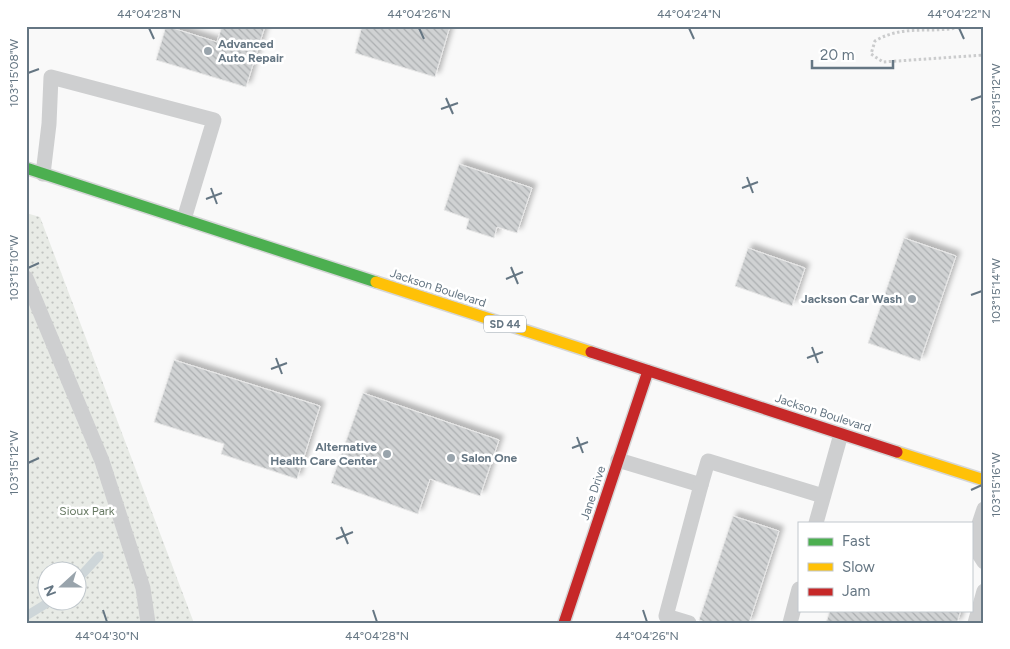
<svg xmlns="http://www.w3.org/2000/svg" width="1010" height="649" viewBox="0 0 1010 649" font-family="Figtree,sans-serif">
<defs>
<pattern id="park-dots" width="8" height="8" patternUnits="userSpaceOnUse" patternTransform="scale(1.25)"><rect width="8" height="8" fill="#e8ebe6"/><path d="M2 2h.1M6 6h.1" fill="none" stroke="#c0c3c0" stroke-width="1.8" stroke-linecap="round"/></pattern>
<pattern id="building-back-hatch" width="6" height="6" patternUnits="userSpaceOnUse" patternTransform="scale(1.25)"><rect width="6" height="6" fill="#d0d2d3"/><path d="M-1 5l2 2M0 0l6 6M5-1l2 2" fill="none" stroke="#acafb1"/></pattern>
<filter id="shadow"><feDropShadow dx="4.5" dy="-4.5" stdDeviation="2.5" flood-color="#0004"/></filter>
</defs>
<rect width="100%" height="100%" fill="#f9f9f9"/>
<path fill="url(#park-dots)" fill-rule="evenodd" d="M 26,213 L 40,217 L 194,623 L 26,623 ZM 48,572 L 78,572 L 78,602 L 48,602 Z"/>
<g fill="none" stroke-linecap="round" stroke-linejoin="round">
<g stroke="#ced6d9" stroke-width="9">
<polyline points="78,579 99,556"/>
<polyline points="26,616 49,602"/>
</g>
</g>
<g fill="url(#building-back-hatch)" stroke="#e8e8e8" filter="url(#shadow)">
<polygon points="166,26 217,42 222,26 265,26 246,87 156,60"/>
<polygon points="362,26 450,26 435,77 355,53"/>
<polygon points="459,164 532,188 517,233 497,227 494,238 466,229 469,219 444,210"/>
<polygon points="904,238 956,256 920,361 868,343"/>
<polygon points="748,248 805,268 792,306 735,286"/>
<polygon points="174,360 320,406 297,479 221,454 224,444 154,422"/>
<polygon points="363,393 499,440 480,496 430,479 418,514 331,483"/>
<polygon points="733,516 779,531 749,623 708,623 699,620"/>
<polygon points="830,610 961,610 957,623 826,623"/>
</g>
<g fill="none" stroke-linecap="round" stroke-linejoin="round">
<g stroke="#d5d6d7" stroke-width="14">
<polyline id="fast" points="26,168 376,282"/>
</g>
<g stroke="#d5d6d7" stroke-width="14">
<g id="slow">
<polyline points="376,282 591,352"/>
<polyline points="897,452 984,480"/>
</g>
</g>
<g stroke="#d5d6d7" stroke-width="14">
<g id="jam">
<polyline points="591,352 897,452"/>
<polyline points="564,623 648,371"/>
</g>
</g>
<path stroke="#cbcccd" stroke-width="3" stroke-dasharray="2.5 2.5" stroke-linecap="butt" d="M 964,26 C 934,35 905,23 875,41 L 871,54 L 883,62 L 984,55"/>
<g stroke="#cecfd0" stroke-width="15">
<polyline points="43,174 49,124 51,77 214,120 184,219"/>
<polyline points="26,278 102,461 143,588 148,623"/>
<polyline points="618,460 701,485 666,616 689,623"/>
<polyline points="701,485 708,461 823,496"/>
<polyline points="984,509 977,530 975,548 984,562"/>
<polyline points="816,523 841,434"/>
<polyline points="790,623 799,589"/>
<polyline points="975,623 984,591"/>
</g>
<use href="#fast" stroke="#4caf50" stroke-width="11"/>
<use href="#slow" stroke="#ffc107" stroke-width="11"/>
<use href="#jam" stroke="#c62828" stroke-width="11"/>
</g>
<path fill="none" stroke="#657683" stroke-width="2" d="M 149,28 L 154,39M 419,28 L 424,39M 689,28 L 694,39M 959,28 L 964,39M 28,73 L 39,69M 446,98 L 453,114M 971,100 L 982,96M 441,109 L 458,103M 747,177 L 753,193M 211,188 L 217,204M 742,188 L 758,182M 206,199 L 222,193M 511,267 L 518,284M 28,268 L 39,263M 506,279 L 523,272M 971,295 L 982,291M 812,347 L 818,363M 276,358 L 282,374M 807,358 L 823,352M 271,369 L 287,363M 577,437 L 583,453M 572,448 L 588,442M 28,463 L 39,458M 971,490 L 982,485M 341,527 L 348,544M 336,539 L 353,532M 103,610 L 107,622M 373,610 L 377,622M 643,610 L 647,622"/>
<g fill="#99a4ac" stroke="#fff" stroke-width="2">
<circle cx="208" cy="51" r="5"/>
<circle cx="912" cy="299" r="5"/>
<circle cx="387" cy="454" r="5"/>
<circle cx="451" cy="458" r="5"/>
</g>
<g text-anchor="middle" stroke-width="5" stroke-linejoin="round" paint-order="stroke">
<rect fill="#fff" stroke="#939fa8" stroke-width="1" x="484" y="315.5" width="42" height="17" rx="4"/>
<g font-size="11" font-weight="bold" fill="#657683">
<text x="505" y="328">SD 44</text>
</g>
<g font-size="12" font-weight="bold" fill="#657683" stroke="#fff" text-anchor="start">
<text x="218" y="48">Advanced<tspan x="218" dy="14">Auto Repair</tspan></text>
<text x="902" y="303" text-anchor="end">Jackson Car Wash</text>
<text x="377" y="451" text-anchor="end">Alternative<tspan x="377" dy="14">Health Care Center</tspan></text>
<text x="461" y="462">Salon One</text>
</g>
<g font-size="12" fill="#657683" stroke="#fff">
<text transform="translate(438 288) rotate(18)" y="4">Jackson Boulevard</text>
<text transform="translate(823 413) rotate(18)" y="4">Jackson Boulevard</text>
<text transform="translate(593 493) rotate(-72)" y="4">Jane Drive</text>
</g>
<g font-size="12" fill="#687a64" stroke="#fff">
<text x="87" y="515">Sioux Park</text>
</g>
</g>
<rect width="1010" height="649" fill="none" stroke="#ffffff" stroke-width="55"/>
<rect x="798" y="522" width="175" height="90" fill="#ffffff" stroke="#c1c8cd"/>
<rect x="808" y="538" width="25" height="8" fill="#4caf50" stroke="#c1c8cd"/>
<text x="842" y="546" font-size="15" fill="#657683">Fast</text>
<rect x="808" y="563" width="25" height="8" fill="#ffc107" stroke="#c1c8cd"/>
<text x="842" y="572" font-size="15" fill="#657683">Slow</text>
<rect x="808" y="588" width="25" height="8" fill="#c62828" stroke="#c1c8cd"/>
<text x="842" y="596" font-size="15" fill="#657683">Jam</text>
<g transform="translate(62 586) rotate(249)"><circle r="24" fill="#ffffff" stroke="#c1c8cd"/>
<path d="M0-4L9 19L0 12L-9 19Z" fill="#99a4ac"/>
<text y="-8" font-size="14" font-weight="bold" text-anchor="middle" fill="#657683">N</text>
</g>
<path d="M812 60v8h81v-8" fill="none" stroke="#657683" stroke-width="2.5"/>
<text x="820" y="60" font-size="15" fill="#657683" stroke="#ffffff" stroke-width="4" paint-order="stroke">20 m</text>
<rect x="28" y="28" width="954" height="594" fill="none" stroke="#657683" stroke-width="2"/>
<g font-size="12" text-anchor="middle" fill="#657683">
<text x="149" y="18">44°04'28"N</text>
<text x="419" y="18">44°04'26"N</text>
<text x="689" y="18">44°04'24"N</text>
<text x="959" y="18">44°04'22"N</text>
<text transform="translate(14 73) rotate(-90)" y="4">103°15'08"W</text>
<text transform="translate(996 96) rotate(-90)" y="4">103°15'12"W</text>
<text transform="translate(14 268) rotate(-90)" y="4">103°15'10"W</text>
<text transform="translate(996 291) rotate(-90)" y="4">103°15'14"W</text>
<text transform="translate(14 463) rotate(-90)" y="4">103°15'12"W</text>
<text transform="translate(996 485) rotate(-90)" y="4">103°15'16"W</text>
<text x="107" y="640">44°04'30"N</text>
<text x="377" y="640">44°04'28"N</text>
<text x="647" y="640">44°04'26"N</text>
</g>
</svg>
